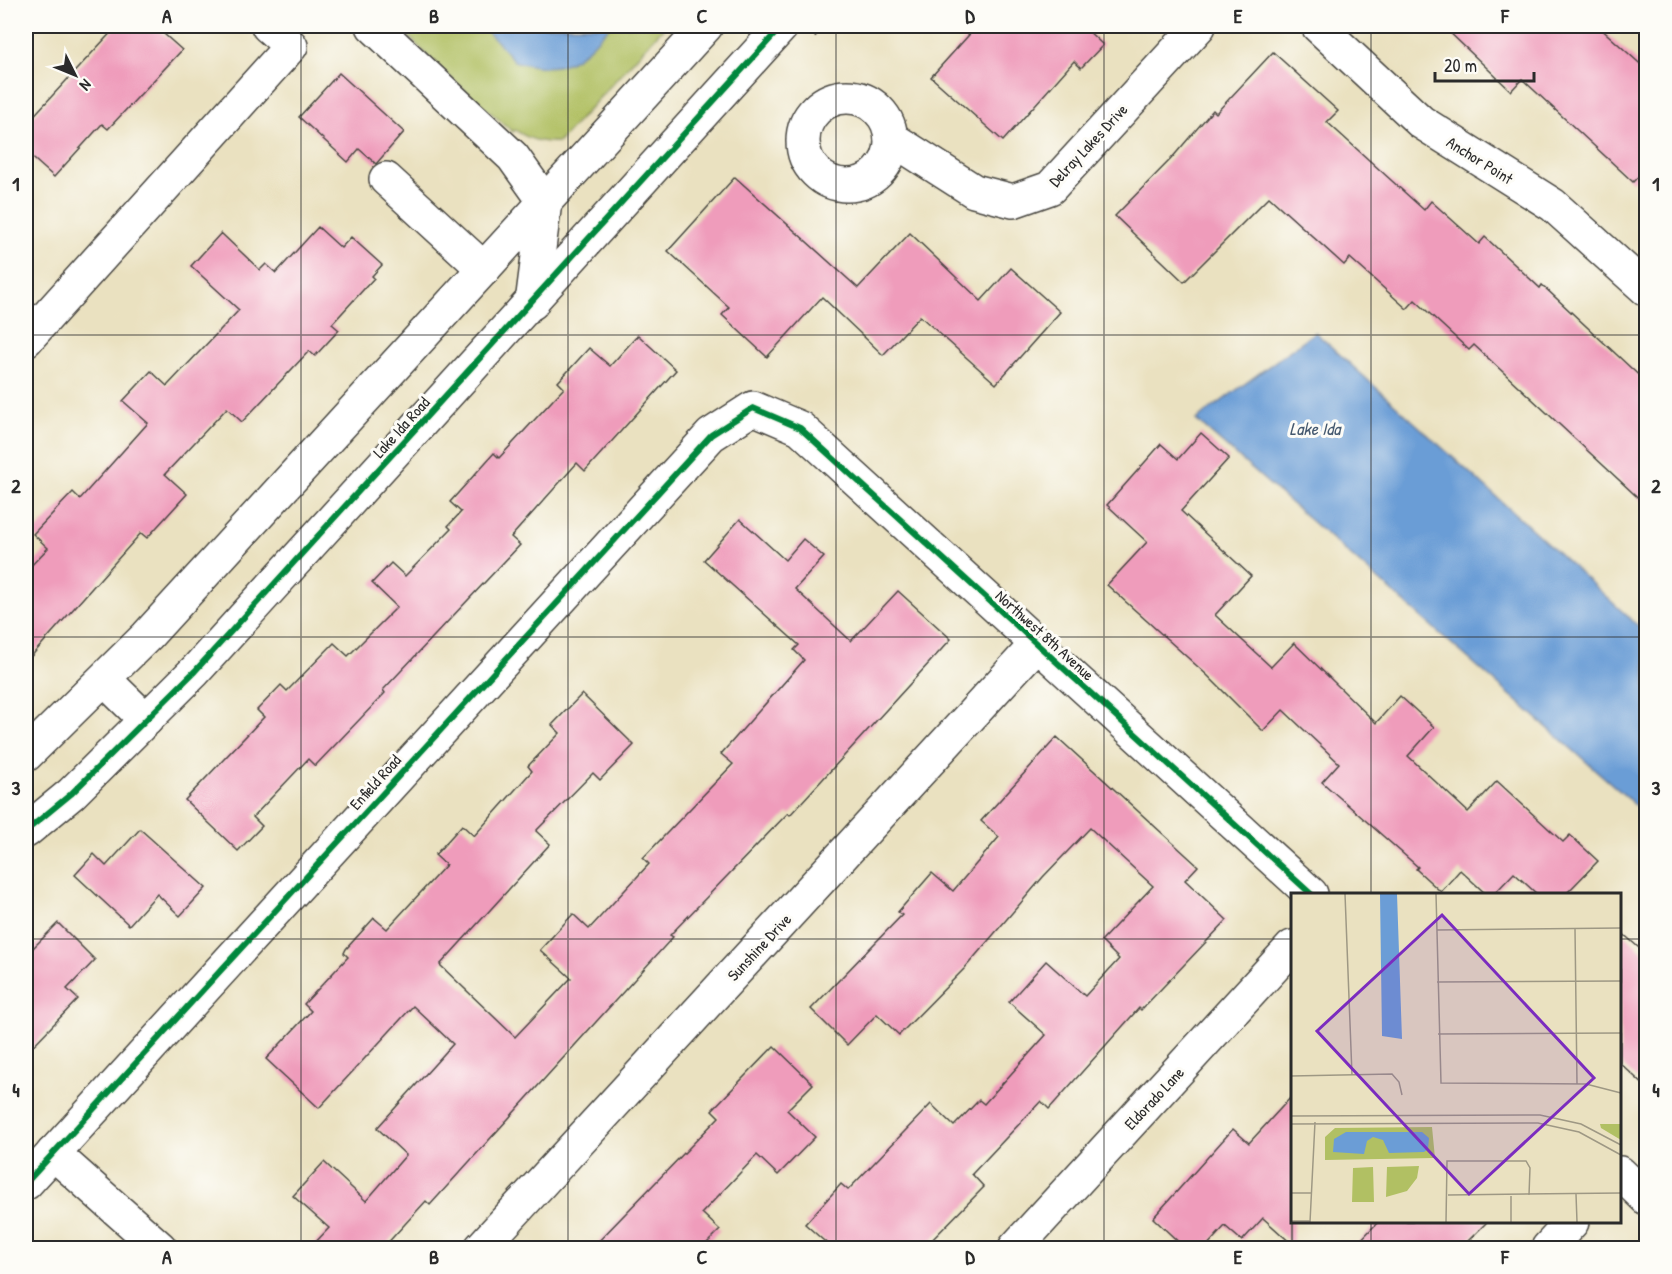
<svg xmlns="http://www.w3.org/2000/svg" width="1672" height="1274" viewBox="0 0 1672 1274" font-family="'Patrick Hand',sans-serif">
<rect width="100%" height="100%" fill="#fdfcf7"/>
<filter id="ink" filterUnits="userSpaceOnUse"><feTurbulence type="fractalNoise" baseFrequency=".0167" numOctaves="2"/><feDisplacementMap in="SourceGraphic" scale="12" xChannelSelector="R" yChannelSelector="G"/><feConvolveMatrix kernelMatrix="1 2 1 2 8 2 1 2 1" color-interpolation-filters="sRGB"/></filter>
<filter id="wash" filterUnits="userSpaceOnUse"><feTurbulence type="fractalNoise" baseFrequency=".008" numOctaves="4" result="noise"/><feDisplacementMap in="SourceGraphic" scale="24" xChannelSelector="R" yChannelSelector="G"/><feGaussianBlur stdDeviation="1.35" result="paint"/><feColorMatrix in="noise" values="0 0 0 0 0 0 0 0 0 0 0 0 0 0 0 0 0 1.4 0 .05"/><feComposite in="paint" operator="in"/></filter>
<g filter="url(#wash)">
<rect width="100%" height="100%" fill="#eae1c0"/>
<path fill="#b1c063" stroke="#6e7647" stroke-width="1.5" d="M 399,26 L 665,26 L 559,142 C 541,143 530,140 515,130 L 513,132 L 438,67 Z"/>
<g fill="#6b9dd6" stroke="#4b6480" stroke-width="1.5">
<path d="M 481,26 L 610,26 C 578,61 564,76 514,61 L 498,42 Z"/>
<polygon points="1315,332 1646,633 1646,814 1196,420"/>
</g>
<g id="blocks">
<g fill="#ef9cbb">
<polygon points="117,26 155,26 182,50 108,129 102,124 54,177 26,152 26,124"/>
<polygon points="977,26 1083,26 1103,45 1081,68 1074,61 1003,141 931,77"/>
<polygon points="1443,26 1598,26 1647,70 1647,167 1633,182 1522,79 1511,91"/>
<polygon points="1273,52 1338,111 1327,122 1424,210 1431,201 1479,244 1485,237 1540,288 1542,285 1647,383 1647,506 1474,345 1469,350 1415,300 1407,309 1350,258 1344,265 1269,197 1184,282 1115,216 1171,159 1213,110 1216,113"/>
<polygon points="339,73 404,132 376,164 359,149 348,162 299,117"/>
<polygon points="735,177 858,288 910,233 981,301 1011,268 1060,312 996,384 920,316 883,355 822,297 767,357 722,315 729,307 668,251"/>
<polygon points="318,227 341,248 351,237 382,265 372,276 374,278 332,324 339,330 315,356 309,351 242,422 227,408 165,474 187,494 147,538 141,533 26,662 26,571 48,548 33,534 73,492 80,499 148,423 123,401 151,371 167,386 239,310 191,266 221,233 260,270 266,264 276,273"/>
<polygon points="638,335 676,370 585,471 577,463 511,537 520,545 383,690 385,693 315,766 308,759 253,817 262,826 238,851 185,800 264,717 257,710 281,685 287,691 334,643 348,656 397,607 372,583 391,563 405,576 451,529 448,526 461,512 450,502 494,453 499,458 564,388 558,382 589,348 610,366"/>
<polygon points="1201,433 1229,458 1181,511 1251,576 1215,615 1271,667 1294,643 1376,723 1400,696 1434,727 1408,756 1468,812 1497,781 1563,842 1570,835 1598,861 1566,894 1537,894 1514,873 1494,894 1486,894 1460,870 1441,892 1416,869 1418,867 1322,782 1339,763 1283,710 1263,731 1207,675 1107,585 1147,542 1107,505 1161,444 1178,459"/>
<polygon points="740,519 785,560 803,539 824,557 795,589 851,641 898,591 951,639 790,815 788,813 670,935 673,937 430,1205 426,1201 383,1248 310,1248 329,1228 293,1196 324,1162 366,1201 406,1155 377,1128 453,1044 413,1006 319,1108 266,1059 311,1011 304,1004 348,957 344,953 346,949 374,918 387,929 446,865 435,855 462,825 474,836 532,771 528,766 560,733 552,725 582,694 634,745 600,780 593,773 536,831 550,844 440,965 515,1037 571,978 540,950 573,914 589,929 649,864 643,858 733,764 721,754 804,660 794,650 799,645 704,560"/>
<polygon points="1057,737 1198,866 1185,880 1227,920 1141,1010 1139,1008 1049,1109 1041,1101 972,1174 984,1187 924,1248 832,1248 805,1224 841,1184 848,1190 931,1104 954,1126 979,1100 984,1104 1046,1035 1009,1002 1046,961 1085,996 1119,959 1101,941 1153,886 1090,828 1043,877 964,969 899,1035 877,1014 847,1045 811,1009 902,915 898,912 932,873 953,891 999,837 981,821"/>
<polygon points="140,829 206,888 180,916 157,894 129,925 75,875 94,854 106,866"/>
<polygon points="58,923 95,960 67,989 78,999 26,1053 26,955"/>
<polygon points="1620,931 1647,955 1647,1088 1620,1063"/>
<polygon points="774,1046 813,1084 787,1110 815,1137 778,1175 757,1155 702,1213 720,1230 702,1248 592,1248 719,1117 712,1110"/>
<polygon points="1293,1095 1293,1245 1263,1218 1242,1241 1225,1226 1205,1248 1185,1248 1153,1218 1233,1129 1249,1143"/>
<polygon points="1379,1221 1488,1221 1461,1248 1353,1248"/>
</g>
</g>
</g>
<g filter="url(#ink)">
<use href="#blocks" fill-opacity="0" stroke="#484641" stroke-width="1.5"/>
<g fill="none" stroke-linecap="round" stroke-linejoin="round">
<g stroke="#484641" stroke-width="36">
<g id="minor">
<polyline points="373,26 513,157 545,202 532,303"/>
<polyline points="1318,26 1421,122 1553,205 1646,289"/>
<circle cx="847" cy="141" r="44"/>
<polyline points="891,138 974,191 1013,201 1050,188 1199,26"/>
<polyline points="386,179 484,269"/>
<polyline points="26,340 291,46 268,26"/>
<polyline points="105,680 146,720"/>
<polyline points="26,755 147,636 706,26"/>
<polyline points="26,831 71,794 195,671 782,26"/>
<polyline points="53,1153 160,1248"/>
<polyline points="1620,1173 1646,1198"/>
<polyline points="26,1183 711,435 753,408 800,428 1311,894"/>
<polyline points="481,1248 1036,645"/>
<polyline points="1015,1248 1292,947"/>
<polyline points="1548,1248 1572,1222"/>
</g>
</g>
<polyline stroke="#484641" stroke-width="4" stroke-dasharray="4.5 4.5" stroke-linecap="butt" points="814,36 823,26"/>
<use href="#minor" stroke="#fff" stroke-width="33"/>
<g stroke="#fdfcf7" stroke-width="10">
<g id="cycleway">
<polyline points="26,831 71,794 195,671 782,26"/>
<polyline points="26,1183 711,435 753,408 800,428 1311,894"/>
</g>
</g>
<use href="#cycleway" stroke="#00873e" stroke-width="6"/>
</g>
</g>
<path fill="none" stroke="#2b2b2b" stroke-width="1.5" stroke-opacity="0.55" d="M 301,26 L 301,1248M 568,26 L 568,1248M 836,26 L 836,1248M 1104,26 L 1104,1248M 1371,26 L 1371,894M 26,335 L 1646,335M 26,637 L 1646,637M 26,939 L 1292,939M 1620,939 L 1646,939M 1371,1222 L 1371,1248"/>
<g text-anchor="middle" stroke-width="6" stroke-linejoin="round" paint-order="stroke">
<g font-size="16" fill="#2b2b2b" stroke="#fdfcf7">
<text transform="translate(1088 145) rotate(-47)" y="6">Delray Lakes Drive</text>
<text transform="translate(1480 160) rotate(32)" y="6">Anchor Point</text>
<text transform="translate(401 427) rotate(-48)" y="6">Lake Ida Road</text>
<text transform="translate(1045 635) rotate(42)" y="6">Northwest 8th Avenue</text>
<text transform="translate(375 782) rotate(-48)" y="6">Enfield Road</text>
<text transform="translate(759 947) rotate(-47)" y="6">Sunshine Drive</text>
<text transform="translate(1154 1098) rotate(-47)" y="6">Eldorado Lane</text>
</g>
<g font-size="18" font-style="italic" fill="#45596f" stroke="#fdfcf7">
<text x="1315" y="435">Lake Ida</text>
</g>
</g>
<g transform="translate(1291 893)">
<rect width="330" height="330" fill="#eae1c0"/>
<path d="M 309,231 L 330,231 L 330,247 L 310,235 ZM 141,234 L 144,265 L 34,267 L 34,244 L 44,235 ZM 128,273 L 126,285 L 116,298 L 95,304 L 96,274 ZM 82,274 L 83,309 L 61,309 L 62,275 Z" fill="#b1c063"/>
<path d="M 89,1 L 106,1 L 111,146 L 91,143 ZM 55,239 L 131,239 L 138,245 L 137,256 L 133,259 L 98,260 L 92,247 L 82,244 L 76,248 L 73,261 L 42,259 L 43,246 Z" fill="#6b9dd6"/>
<path fill="none" stroke="#9e9884" stroke-width="1.5" d="M 54,1 L 61,182M 145,1 L 150,190 L 295,191 L 330,200M 284,36 L 286,191M 146,37 L 330,35M 146,89 L 330,88M 147,141 L 330,140M 0,183 L 101,181 L 108,189 L 111,202M 0,223 L 249,222 L 290,231 L 330,252M 0,231 L 247,230 L 288,239 L 330,262M 0,300 L 20,300M 285,301 L 286,329M 157,302 L 330,300M 220,303 L 220,329M 0,328 L 19,328M 19,329 L 24,229M 155,329 L 156,268 L 235,268 L 239,275 L 238,302"/>
<path fill="#7b2cbf" fill-opacity="0.15" stroke="#7b2cbf" stroke-width="3" d="M 151,22 L 303,185 L 178,301 L 26,138 Z"/>
<rect width="330" height="330" fill="none" stroke="#2b2b2b" stroke-width="3"/>
</g>
<rect width="1672" height="1274" fill="none" stroke="#fdfcf7" stroke-width="66"/>
<g transform="translate(75 75) rotate(133)" stroke="#fdfcf7" stroke-width="4.5" paint-order="stroke">
<path d="M0-4.5L10 22L0 15L-10 22Z" fill="#2b2b2b"/>
<text y="-9" font-size="16" font-weight="bold" text-anchor="middle" fill="#2b2b2b">N</text>
</g>
<path d="M1435 72v9h99v-9" fill="none" stroke="#2b2b2b" stroke-width="3"/>
<text x="1444" y="72" font-size="18" fill="#2b2b2b" stroke="#fdfcf7" stroke-width="4.5" paint-order="stroke">20 m</text>
<rect x="33" y="33" width="1606" height="1208" fill="none" stroke="#2b2b2b" stroke-width="2"/>
<g font-size="20" text-anchor="middle" font-weight="bold" fill="#2b2b2b">
<text x="167" y="23">A</text>
<text x="434" y="23">B</text>
<text x="702" y="23">C</text>
<text x="970" y="23">D</text>
<text x="1238" y="23">E</text>
<text x="1505" y="23">F</text>
<text x="16" y="191">1</text>
<text x="1656" y="191">1</text>
<text x="16" y="493">2</text>
<text x="1656" y="493">2</text>
<text x="16" y="795">3</text>
<text x="1656" y="795">3</text>
<text x="16" y="1097">4</text>
<text x="1656" y="1097">4</text>
<text x="167" y="1264">A</text>
<text x="434" y="1264">B</text>
<text x="702" y="1264">C</text>
<text x="970" y="1264">D</text>
<text x="1238" y="1264">E</text>
<text x="1505" y="1264">F</text>
</g>
</svg>
